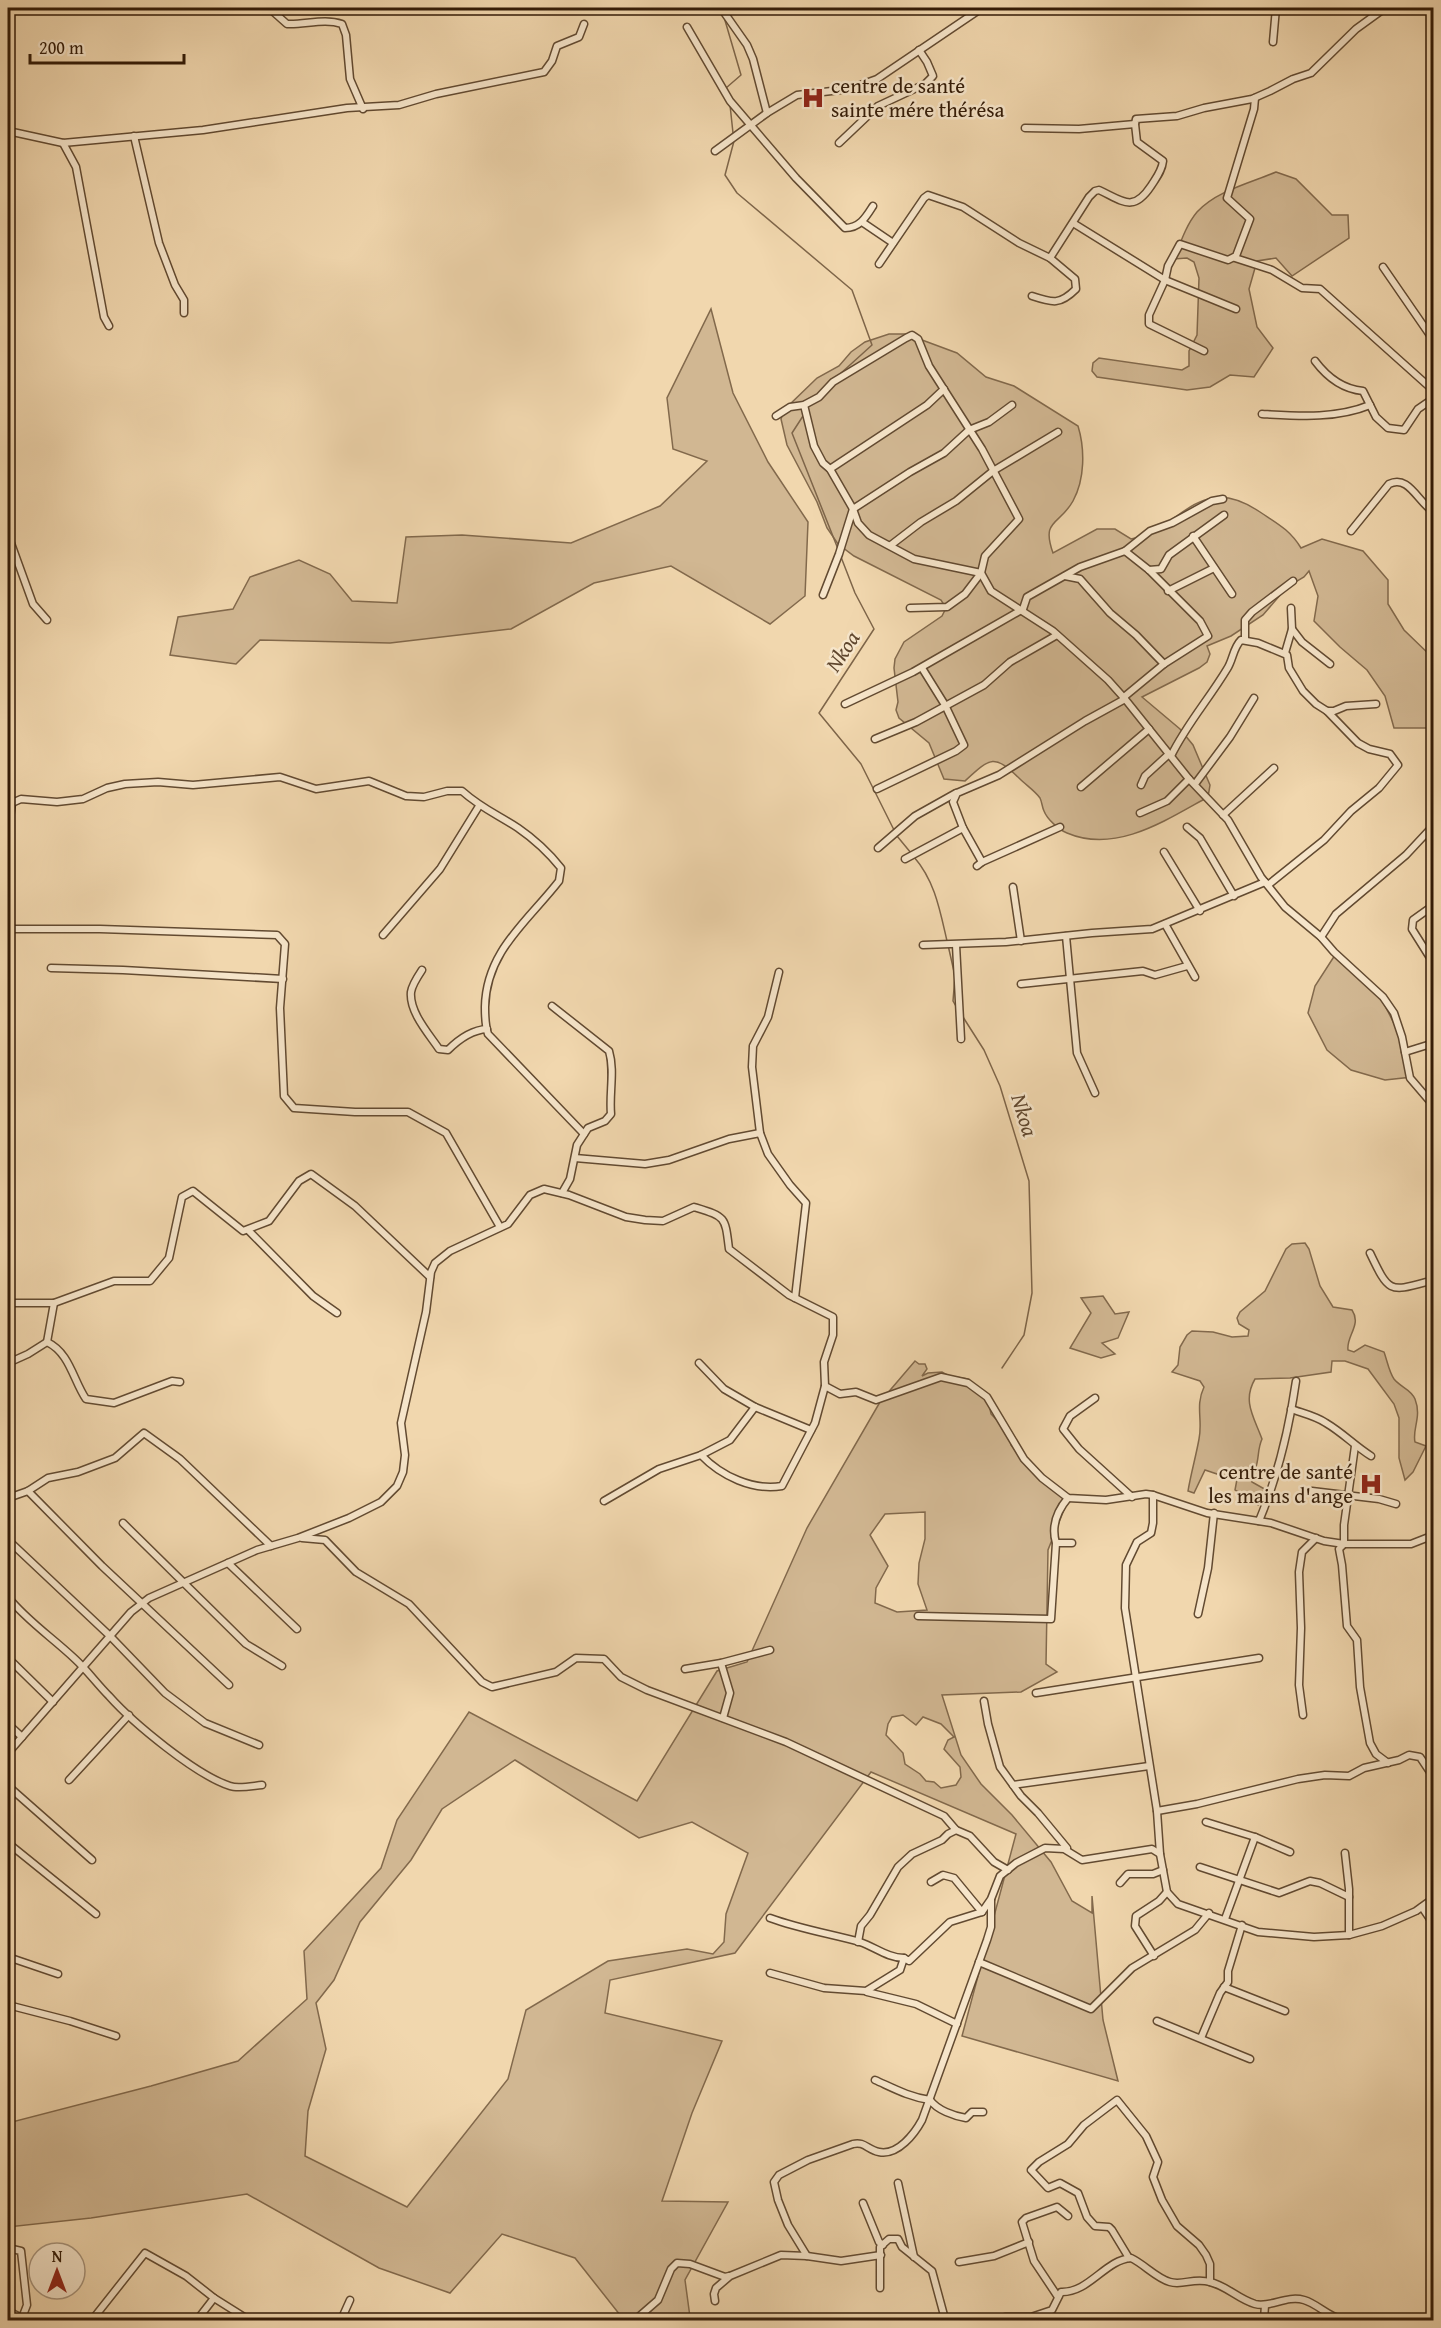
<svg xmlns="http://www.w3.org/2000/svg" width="1441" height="2328" viewBox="0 0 1441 2328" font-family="'Gentium Book Plus',serif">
<rect width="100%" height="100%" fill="#f1d7ae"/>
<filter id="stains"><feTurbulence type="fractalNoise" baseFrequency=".00333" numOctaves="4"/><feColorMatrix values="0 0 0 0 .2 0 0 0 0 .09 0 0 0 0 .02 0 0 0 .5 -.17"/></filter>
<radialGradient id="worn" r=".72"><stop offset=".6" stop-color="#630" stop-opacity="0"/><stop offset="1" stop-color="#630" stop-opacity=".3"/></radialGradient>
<g fill="#d1b792" stroke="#82694c" stroke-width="1.5" fill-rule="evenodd">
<path d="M 1276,172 L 1296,179 L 1332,215 L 1348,215 L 1349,238 L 1292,276 L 1276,258 L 1257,261 L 1249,289 L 1257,327 L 1273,348 L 1254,377 L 1230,375 L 1210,387 L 1187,390 L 1097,377 L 1092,371 L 1093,363 L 1099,358 L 1182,370 L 1189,366 L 1189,351 L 1197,335 L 1199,278 L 1194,262 L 1187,258 L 1174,259 C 1180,244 1186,225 1197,212 C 1216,191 1250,183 1276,172 Z"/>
<polygon points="711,309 733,393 768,462 808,522 805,596 770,624 671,566 594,583 511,629 390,643 260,640 236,664 170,655 178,617 233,609 250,577 299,560 330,574 352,601 397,603 406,537 462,535 571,543 660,506 707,461 673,449 667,398"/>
<path d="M 889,334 L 906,334 L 957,353 L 986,377 L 1014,386 L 1078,426 C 1085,449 1085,479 1073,501 C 1059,526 1041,519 1053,553 L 1097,529 L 1115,529 L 1131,539 C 1184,527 1199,471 1260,512 C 1278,524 1290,530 1301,548 L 1322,539 L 1363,551 L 1388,580 L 1388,604 L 1404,630 L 1433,658 L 1433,724 L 1428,728 L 1394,728 L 1385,696 L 1367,670 L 1340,647 L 1314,621 L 1318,596 L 1309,571 L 1304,577 L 1287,587 L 1263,615 L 1231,636 L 1207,646 L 1210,654 L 1207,662 L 1199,668 L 1142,697 L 1180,729 L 1193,745 L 1210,785 L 1208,797 C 1166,820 1116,854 1067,833 C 1059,830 1047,819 1044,811 C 1042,807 1042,802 1040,798 C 1035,791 1026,785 1020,779 C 994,754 991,757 965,781 L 944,779 L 929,743 L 899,718 L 896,710 L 898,702 L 894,668 L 895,659 L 904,642 L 942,616 L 946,608 L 941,600 L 854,556 L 838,544 L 827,528 L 817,502 L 787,445 L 781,419 L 784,410 L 817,378 L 839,366 L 851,352 L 865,342 Z"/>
<polygon points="1335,955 1381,998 1401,1037 1412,1077 1385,1080 1351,1070 1327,1050 1308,1013 1315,986"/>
<path d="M 1305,1243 L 1309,1249 L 1320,1286 L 1333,1307 L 1352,1310 C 1362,1325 1346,1336 1348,1350 L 1354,1352 L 1365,1345 L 1384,1352 C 1387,1360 1389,1372 1394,1379 C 1400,1387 1411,1389 1415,1399 C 1422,1417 1412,1429 1415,1442 L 1426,1446 L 1413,1472 L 1405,1480 L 1399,1458 L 1399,1418 L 1394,1404 L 1368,1369 L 1345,1361 L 1332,1361 L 1331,1372 L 1290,1378 L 1255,1379 C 1242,1401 1254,1417 1262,1439 C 1258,1448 1259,1454 1257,1463 C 1256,1470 1252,1475 1252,1482 L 1268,1491 L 1268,1497 L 1258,1505 L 1235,1490 L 1238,1474 L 1228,1471 L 1226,1477 L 1205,1470 L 1194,1493 L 1188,1491 C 1191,1473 1196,1456 1199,1439 C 1203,1420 1195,1406 1204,1387 L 1200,1381 L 1172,1372 L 1178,1365 L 1180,1347 L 1187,1335 L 1192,1331 L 1213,1332 L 1232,1337 L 1248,1336 L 1249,1330 L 1239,1324 L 1237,1318 L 1240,1312 L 1265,1291 L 1286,1249 L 1292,1244 Z"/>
<polygon points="1103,1296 1115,1314 1129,1312 1118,1338 1102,1343 1115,1354 1101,1358 1070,1348 1091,1313 1081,1298"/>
<path d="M 915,1361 L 919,1364 L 925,1364 L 927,1369 L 922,1376 L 928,1373 L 942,1372 L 949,1376 L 968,1379 L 989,1404 L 991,1414 L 1011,1435 L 1011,1445 L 1040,1480 L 1069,1497 L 1048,1550 L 1046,1664 L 1057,1672 L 1021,1692 L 942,1695 L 961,1755 L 981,1784 L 1012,1815 L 1051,1862 L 1072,1901 L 1092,1913 L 1092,1896 L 1103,2020 L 1118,2081 L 962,2036 L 1016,1834 L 871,1772 L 735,1953 L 610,1980 L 605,2013 L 722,2041 L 692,2113 L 662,2201 L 728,2202 L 685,2280 L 690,2317 L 701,2320 L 624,2320 L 575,2258 L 502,2234 L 450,2293 L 379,2268 L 247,2194 L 91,2218 L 8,2227 L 8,2123 L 151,2086 L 238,2061 L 307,1999 L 304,1951 L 381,1868 L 397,1820 L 469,1712 L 637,1801 L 717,1671 L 747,1662 L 807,1528 L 880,1402 ZM 925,1512 L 925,1539 L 919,1563 L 918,1584 L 927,1610 L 897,1612 L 875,1603 L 876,1588 L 888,1566 L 870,1535 L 885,1514 ZM 903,1715 L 916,1725 L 923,1717 L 941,1724 L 954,1737 L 948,1740 L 944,1749 L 960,1767 L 961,1777 L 956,1785 L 941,1788 L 934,1782 L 926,1781 L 920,1774 L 905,1764 L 903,1753 L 886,1735 L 888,1724 L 892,1717 ZM 515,1760 L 639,1838 L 692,1822 L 748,1853 L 726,1914 L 724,1942 L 713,1954 L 687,1949 L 608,1961 L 526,2010 L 508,2079 L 407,2207 L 305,2156 L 308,2111 L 326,2049 L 316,2003 L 334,1980 L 360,1922 L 411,1860 L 442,1809 Z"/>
</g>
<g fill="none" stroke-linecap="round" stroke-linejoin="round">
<g stroke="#7e6549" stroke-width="1.5">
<polyline points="724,17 741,75 726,88"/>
<polyline points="730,105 733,133"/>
<polyline points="734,141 725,175 737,193 852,290 872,345 840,374"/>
<polyline points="803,416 792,433 838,549"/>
<polyline points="841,557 855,593 874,629 819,713 861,764 895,832"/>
<polyline points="897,836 911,853"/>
<path d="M 914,857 C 935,881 940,911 947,941"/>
<polyline points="948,945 955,976 953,1001 957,1008"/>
<polyline points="963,1017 984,1050 1000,1086 1029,1181 1032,1293 1024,1335 1002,1368"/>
</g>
<g stroke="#624a31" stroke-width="9">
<g id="minor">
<path d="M 269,8 L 287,24 C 305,25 324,18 342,24 L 346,35 L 350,79 L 363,109"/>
<polyline points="721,8 747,45 753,59 767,113"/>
<path d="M 687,27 L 730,101 L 796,178 L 845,228 C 860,228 866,217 873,206"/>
<polyline points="1273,42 1276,8"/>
<polyline points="1025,128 1079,129 1135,124"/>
<polyline points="8,131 63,143 203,130 347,108 399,105 436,94 544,72 552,61 557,46 579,37 584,24"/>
<polyline points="134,136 159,243 175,285 184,300 184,313"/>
<polyline points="63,143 76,167 104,317 109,326"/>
<polyline points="839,143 878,106 925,84 933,76 927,62 919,50"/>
<polyline points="715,151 767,113 797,95 849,89 877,79 982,8"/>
<polyline points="862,222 893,243"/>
<polyline points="1073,223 1165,280 1236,309"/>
<path d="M 1050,258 L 1089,197 L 1095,191 L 1099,190 C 1123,201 1133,213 1151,186 C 1156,178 1162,171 1163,161 L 1137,142 L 1135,124 L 1136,119 L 1177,116 L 1204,108 L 1252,99 L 1270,91 L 1293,79 L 1311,73 L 1356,29 L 1385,8"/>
<polyline points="1235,258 1272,270 1302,288 1320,289 1434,391"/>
<path d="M 879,264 L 924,198 L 928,195 L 963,207 L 1019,243 L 1050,258 L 1075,279 L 1076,289 C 1060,305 1053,303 1032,296"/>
<polyline points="1383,267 1434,341"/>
<polyline points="1204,351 1149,324 1149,315 1165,280 1168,266 1180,244 1228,260 1236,256 1250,219 1227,198 1254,109 1255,98"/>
<path d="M 1315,361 C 1327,377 1342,389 1363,391 L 1376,417 L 1388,428 L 1404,430 L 1418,409 L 1434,398"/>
<polyline points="804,405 814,446 823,463 830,469 853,509 858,523 869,535 914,559 981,573 991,591 1053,631 1108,680 1125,699 1189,779 1228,820 1261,877 1285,907 1321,937 1334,952 1383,997 1394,1013 1402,1037 1410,1078 1434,1106"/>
<path d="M 1262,414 C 1298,416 1336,419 1370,405"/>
<polyline points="776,416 790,407 804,405 819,397 833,382 906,338 912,335 918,339 929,366 982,449 1019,519 985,556 981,573 965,594 947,607 910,608"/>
<polyline points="830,469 927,405 944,389"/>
<path d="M 1351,531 L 1389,484 C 1409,474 1418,503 1434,512"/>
<polyline points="8,535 33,604 47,620"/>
<polyline points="1193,536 1232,594"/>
<polyline points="891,545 921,522 956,501 993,471 1058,432"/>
<polyline points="1125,551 1150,531 1172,523 1212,501 1223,499"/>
<polyline points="1149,570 1161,569 1169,555 1224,515"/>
<polyline points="1065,576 1080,579 1110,613 1136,635 1164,664"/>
<polyline points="1168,591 1214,568"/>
<polyline points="823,595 839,554 853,509 910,472 944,453 969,430 989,422 1012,405"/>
<polyline points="1292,629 1302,642 1330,664"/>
<polyline points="1245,640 1245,620 1252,612 1293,581"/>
<polyline points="1285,653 1292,629 1291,608"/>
<polyline points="845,704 913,672 1023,609 1027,597 1080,567 1125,551 1149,570 1200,621 1208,636 1164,664 1124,697"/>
<polyline points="875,739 916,722 984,685 1010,662 1057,635"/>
<path d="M 1171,756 C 1186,725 1209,699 1227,669 C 1233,660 1233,648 1241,640 L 1258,643 L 1287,655 L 1289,668 L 1303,691 L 1316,704 L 1327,711 L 1334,711 L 1346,706 L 1376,704"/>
<polyline points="1195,784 1230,737 1254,698"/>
<polyline points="1141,785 1145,776 1169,754"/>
<polyline points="1081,787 1149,729"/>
<polyline points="877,789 956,751 964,745 945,705 922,668"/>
<polyline points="1140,813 1167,801 1189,779"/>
<polyline points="1223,815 1274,768"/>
<polyline points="1187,827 1200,838 1234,896"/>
<path d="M 8,834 L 12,803 L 21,799 L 57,802 L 83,799 L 107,788 L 125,784 L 158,782 L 193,785 L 280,777 L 316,789 L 369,781 L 406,796 L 424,797 L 447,791 L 462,791 C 481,808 498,815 518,828 C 534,839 549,853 561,868 L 559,881 C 528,921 486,951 485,1007 C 485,1017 485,1025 488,1034 L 584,1134"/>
<polyline points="878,848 915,816 956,793"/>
<polyline points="1164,852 1200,911"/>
<polyline points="905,859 963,828"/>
<polyline points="982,862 963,828 953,802 957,793 999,775 1085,721 1125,699"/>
<polyline points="977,866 982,862 1060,827"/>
<polyline points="1268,885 1324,840 1351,811 1379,788 1398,765 1390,754 1369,749 1358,743 1327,711"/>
<polyline points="1013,887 1021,941"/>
<polyline points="1434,905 1413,920 1412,929 1434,964"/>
<polyline points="1165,924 1195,977"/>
<polyline points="8,929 100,929 277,935 285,944 280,1008 284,1096 294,1108 355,1112 408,1112 446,1133 500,1227"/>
<polyline points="383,935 440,869 479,806"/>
<polyline points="1066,936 1077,1053 1095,1093"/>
<polyline points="1321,937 1336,914 1406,855 1434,825"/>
<polyline points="923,945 1006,942 1092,933 1152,929 1265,882"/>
<polyline points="956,945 961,1039"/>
<polyline points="51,968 123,970 283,979"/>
<path d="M 422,970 C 418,976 412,985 411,992 C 409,1012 429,1034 439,1049 L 448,1050 C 459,1039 471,1030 487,1029"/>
<polyline points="779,972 768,1017 753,1046 752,1067 760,1133 768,1154 790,1185 806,1203 795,1298"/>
<polyline points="1021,984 1143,971 1155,975 1187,966"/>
<path d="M 552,1006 L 609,1051 C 615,1071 609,1093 611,1114 L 605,1121 L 588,1128 L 577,1145 L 570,1179 L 562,1193"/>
<polyline points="1405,1052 1434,1043"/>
<polyline points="575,1158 645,1164 669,1160 729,1139 760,1133"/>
<polyline points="248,1230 313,1296 337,1313"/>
<path d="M 1370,1253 C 1390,1295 1389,1292 1434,1280"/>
<polyline points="8,1303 54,1303 114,1281 150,1281 169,1258 182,1197 193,1191 243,1231 269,1221 299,1181 311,1174 355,1206 430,1277"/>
<polyline points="47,1342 54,1303"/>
<path d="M 8,1363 L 28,1354 L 47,1342 C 70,1353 73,1380 86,1399 L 114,1403 L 172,1381 L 180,1382"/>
<polyline points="699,1363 724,1389 755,1407 811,1430"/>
<polyline points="1095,1398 1070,1416 1063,1429 1079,1449 1132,1497"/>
<path d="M 1291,1409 C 1302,1413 1316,1416 1326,1423 C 1343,1433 1355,1446 1371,1456"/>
<polyline points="1355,1446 1344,1525 1344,1544 1339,1549 1342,1565 1347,1626 1357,1640 1360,1687 1370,1743 1376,1754 1388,1763"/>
<path d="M 701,1455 C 721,1476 753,1491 782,1486 L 815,1423 L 825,1386"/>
<polyline points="28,1491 102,1566 229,1685"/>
<polyline points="1312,1491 1379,1499 1396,1504"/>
<polyline points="1153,1495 1153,1523 1151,1533 1137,1542 1126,1565 1125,1608 1157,1811 1160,1854"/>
<polyline points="8,1498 28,1491 48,1478 78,1472 115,1458 144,1433 180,1459 271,1546"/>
<path d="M 1068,1498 C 1057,1511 1051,1526 1056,1543 L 1072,1543"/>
<polyline points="604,1501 659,1469 701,1455 730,1440 755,1407"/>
<path d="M 1259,1521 C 1278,1476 1289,1429 1296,1381"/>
<polyline points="123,1523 246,1644 282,1666"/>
<polyline points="302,1538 325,1540 356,1572 409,1604 482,1682 492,1687 556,1672 576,1658 604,1659 621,1677 647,1690 786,1742 944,1816 956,1830 970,1836 994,1862 1008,1870"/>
<polyline points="8,1540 110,1636 165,1693 205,1723 259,1745"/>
<polyline points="228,1563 297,1629"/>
<path d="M 8,1597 C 26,1620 53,1638 75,1659 C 87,1670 97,1684 109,1696 C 133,1723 196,1775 230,1786 C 238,1789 252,1786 262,1785"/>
<polyline points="1198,1614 1208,1568 1214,1513"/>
<polyline points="918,1616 1051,1619 1056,1543"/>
<polyline points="8,1658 53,1702"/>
<polyline points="721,1663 730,1693 723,1718"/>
<polyline points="685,1669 721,1663 770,1650"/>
<polyline points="1036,1693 1259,1658"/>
<polyline points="984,1701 988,1724 1000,1767 1021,1796 1038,1813 1067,1848"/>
<polyline points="1303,1715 1299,1685 1301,1628 1299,1572 1302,1552 1316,1538"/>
<polyline points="8,1724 22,1737"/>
<path d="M 8,1753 L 131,1612 L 149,1598 L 257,1550 L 298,1538 L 349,1518 L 381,1502 L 397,1486 L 403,1472 L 405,1455 L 401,1423 L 426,1312 L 431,1272 L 435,1263 L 450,1251 L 508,1224 L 530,1195 L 544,1189 L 569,1195 L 626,1217 L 645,1220 L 663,1221 L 694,1207 C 726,1217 725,1216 729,1249 L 789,1295 L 833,1317 L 833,1335 L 824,1362 L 825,1386 L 840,1394 L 856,1392 L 876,1400 L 941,1377 L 968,1383 L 987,1397 L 1024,1459 L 1042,1478 L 1068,1498 L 1106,1500 L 1146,1494 L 1153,1495 L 1207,1513 L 1271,1523 L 1324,1541 L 1344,1544 L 1411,1544 L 1434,1535"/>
<polyline points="69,1780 129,1715"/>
<polyline points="1013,1785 1149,1766"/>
<polyline points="8,1786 92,1860"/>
<polyline points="1157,1811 1197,1804 1298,1779 1325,1775 1349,1776 1364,1768 1399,1760 1409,1755 1420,1757 1434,1778"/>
<polyline points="1206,1822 1255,1837 1290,1852"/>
<polyline points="8,1843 96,1914"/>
<polyline points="1345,1853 1349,1889 1349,1935"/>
<polyline points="1200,1867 1279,1893 1310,1881 1320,1883 1349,1897"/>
<polyline points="931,1882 943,1875 954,1878 982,1912"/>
<polyline points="1120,1883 1128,1874 1153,1874 1163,1870"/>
<polyline points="1422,1907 1434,1925"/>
<path d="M 770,1918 C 800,1929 831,1934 860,1942 C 875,1947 888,1958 904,1958"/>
<polyline points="1225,1919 1255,1837"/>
<polyline points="858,1942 861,1926 870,1915 898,1867 912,1854 942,1840 948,1834 956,1830"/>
<polyline points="1154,1956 1135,1926 1136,1916 1159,1901 1167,1892"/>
<polyline points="8,1957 58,1974"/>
<polyline points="979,1962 1091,2009 1132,1968 1195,1930 1209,1913"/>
<polyline points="770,1973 824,1988 866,1991 900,1970 904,1958 909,1961 950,1922 982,1912 991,1899 1000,1876 1016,1863 1045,1848 1064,1849 1082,1860 1152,1849 1160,1854 1167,1892 1178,1904 1258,1932 1314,1937 1349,1935 1382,1926 1416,1911 1434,1898"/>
<polyline points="1224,1987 1285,2011"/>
<polyline points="867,1992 916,2004 957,2024"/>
<polyline points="8,2005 70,2021 116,2036"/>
<polyline points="1157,2021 1250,2059"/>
<polyline points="1201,2038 1220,1993 1228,1982 1228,1971 1242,1925"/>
<path d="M 875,2080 C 893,2088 909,2097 930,2100 C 937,2110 954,2116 966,2118 L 972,2112 L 983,2112"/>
<polyline points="898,2183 914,2257"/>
<polyline points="863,2203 879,2242 883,2245"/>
<polyline points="8,2248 21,2251 27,2305 22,2318 26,2320"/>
<path d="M 807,2256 L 788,2225 L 778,2200 L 774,2182 L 779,2175 L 808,2160 L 853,2144 C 864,2141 868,2150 879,2152 C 898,2156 915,2133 922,2120 L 987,1940 L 991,1927 L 991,1900"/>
<polyline points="1129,2258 1112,2230 1109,2227 1095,2226 1087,2217 1078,2193 1060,2183 1048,2188 1031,2170 1039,2162 1068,2144 1084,2125 1117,2100 1146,2136 1158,2162 1153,2177 1162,2200 1177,2226 1199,2245 1206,2255 1210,2264 1210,2282"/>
<polyline points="959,2262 994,2256 1029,2242"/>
<polyline points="880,2288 880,2247 889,2239 898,2239 902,2247 932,2271 945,2319"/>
<polyline points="1058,2297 1034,2261 1022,2222 1026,2218 1057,2207 1068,2216"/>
<polyline points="715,2301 714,2294 716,2288 730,2276 781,2255 807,2256 841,2261 881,2255"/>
<polyline points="8,2311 22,2318"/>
<polyline points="92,2320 145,2253 186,2276 214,2298 249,2320"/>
<polyline points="197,2320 214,2298"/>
<polyline points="341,2320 350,2300"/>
<polyline points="635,2320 658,2300 671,2269 677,2263 690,2264 725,2277 729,2276"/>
<path d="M 993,2320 L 1006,2317 L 1031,2317 L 1052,2310 L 1061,2292 C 1089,2293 1105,2260 1131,2258 C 1144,2264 1156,2278 1170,2282 C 1183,2286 1194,2277 1210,2282 C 1227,2286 1238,2299 1255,2304 C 1271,2308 1286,2295 1304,2300 C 1318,2304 1328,2317 1344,2320"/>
<polyline points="1264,2320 1265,2305"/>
<polyline points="1371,2320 1394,2320"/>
</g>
</g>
<use href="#minor" stroke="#f6e5ca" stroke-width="6"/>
</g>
<defs>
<g id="hospital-bare" transform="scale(1.8)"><path d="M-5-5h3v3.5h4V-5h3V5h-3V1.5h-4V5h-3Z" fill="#8f2418" stroke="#f6e5ca" stroke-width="2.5" paint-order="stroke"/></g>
</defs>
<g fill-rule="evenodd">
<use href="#hospital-bare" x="813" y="98"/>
<use href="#hospital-bare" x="1371" y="1484"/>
</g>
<g text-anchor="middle" stroke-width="5" stroke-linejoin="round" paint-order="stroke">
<g font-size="21" fill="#331b07" stroke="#f6e5ca" text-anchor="start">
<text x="831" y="93">centre de santé<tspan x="831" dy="24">sainte mére thérésa</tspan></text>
<text x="1353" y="1479" text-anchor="end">centre de santé<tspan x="1353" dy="24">les mains d'ange</tspan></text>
</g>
<g font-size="22" font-style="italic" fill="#5f462e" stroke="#f6e5ca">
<text transform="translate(842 651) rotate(-57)" y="8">Nkoa</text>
<text transform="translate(1025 1115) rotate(73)" y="8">Nkoa</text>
</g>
</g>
<rect width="1441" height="2328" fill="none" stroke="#f1d7ae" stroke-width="30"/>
<rect x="9" y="9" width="1423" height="2310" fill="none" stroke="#331b07" stroke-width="3"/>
<rect x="15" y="15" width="1411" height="2298" fill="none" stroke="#331b07" stroke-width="1.5"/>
<g transform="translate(57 2271)"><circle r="28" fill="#f6e5ca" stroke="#a8947c" stroke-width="1.5"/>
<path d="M0-4.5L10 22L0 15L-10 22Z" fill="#8f2418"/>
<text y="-9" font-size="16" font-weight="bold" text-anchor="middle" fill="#331b07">N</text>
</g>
<path d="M30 54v9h154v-9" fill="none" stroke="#331b07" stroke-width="3"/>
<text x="39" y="54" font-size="18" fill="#331b07" stroke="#f6e5ca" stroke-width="4.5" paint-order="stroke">200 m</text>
<rect width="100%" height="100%" filter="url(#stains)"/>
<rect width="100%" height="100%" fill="url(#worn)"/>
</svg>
